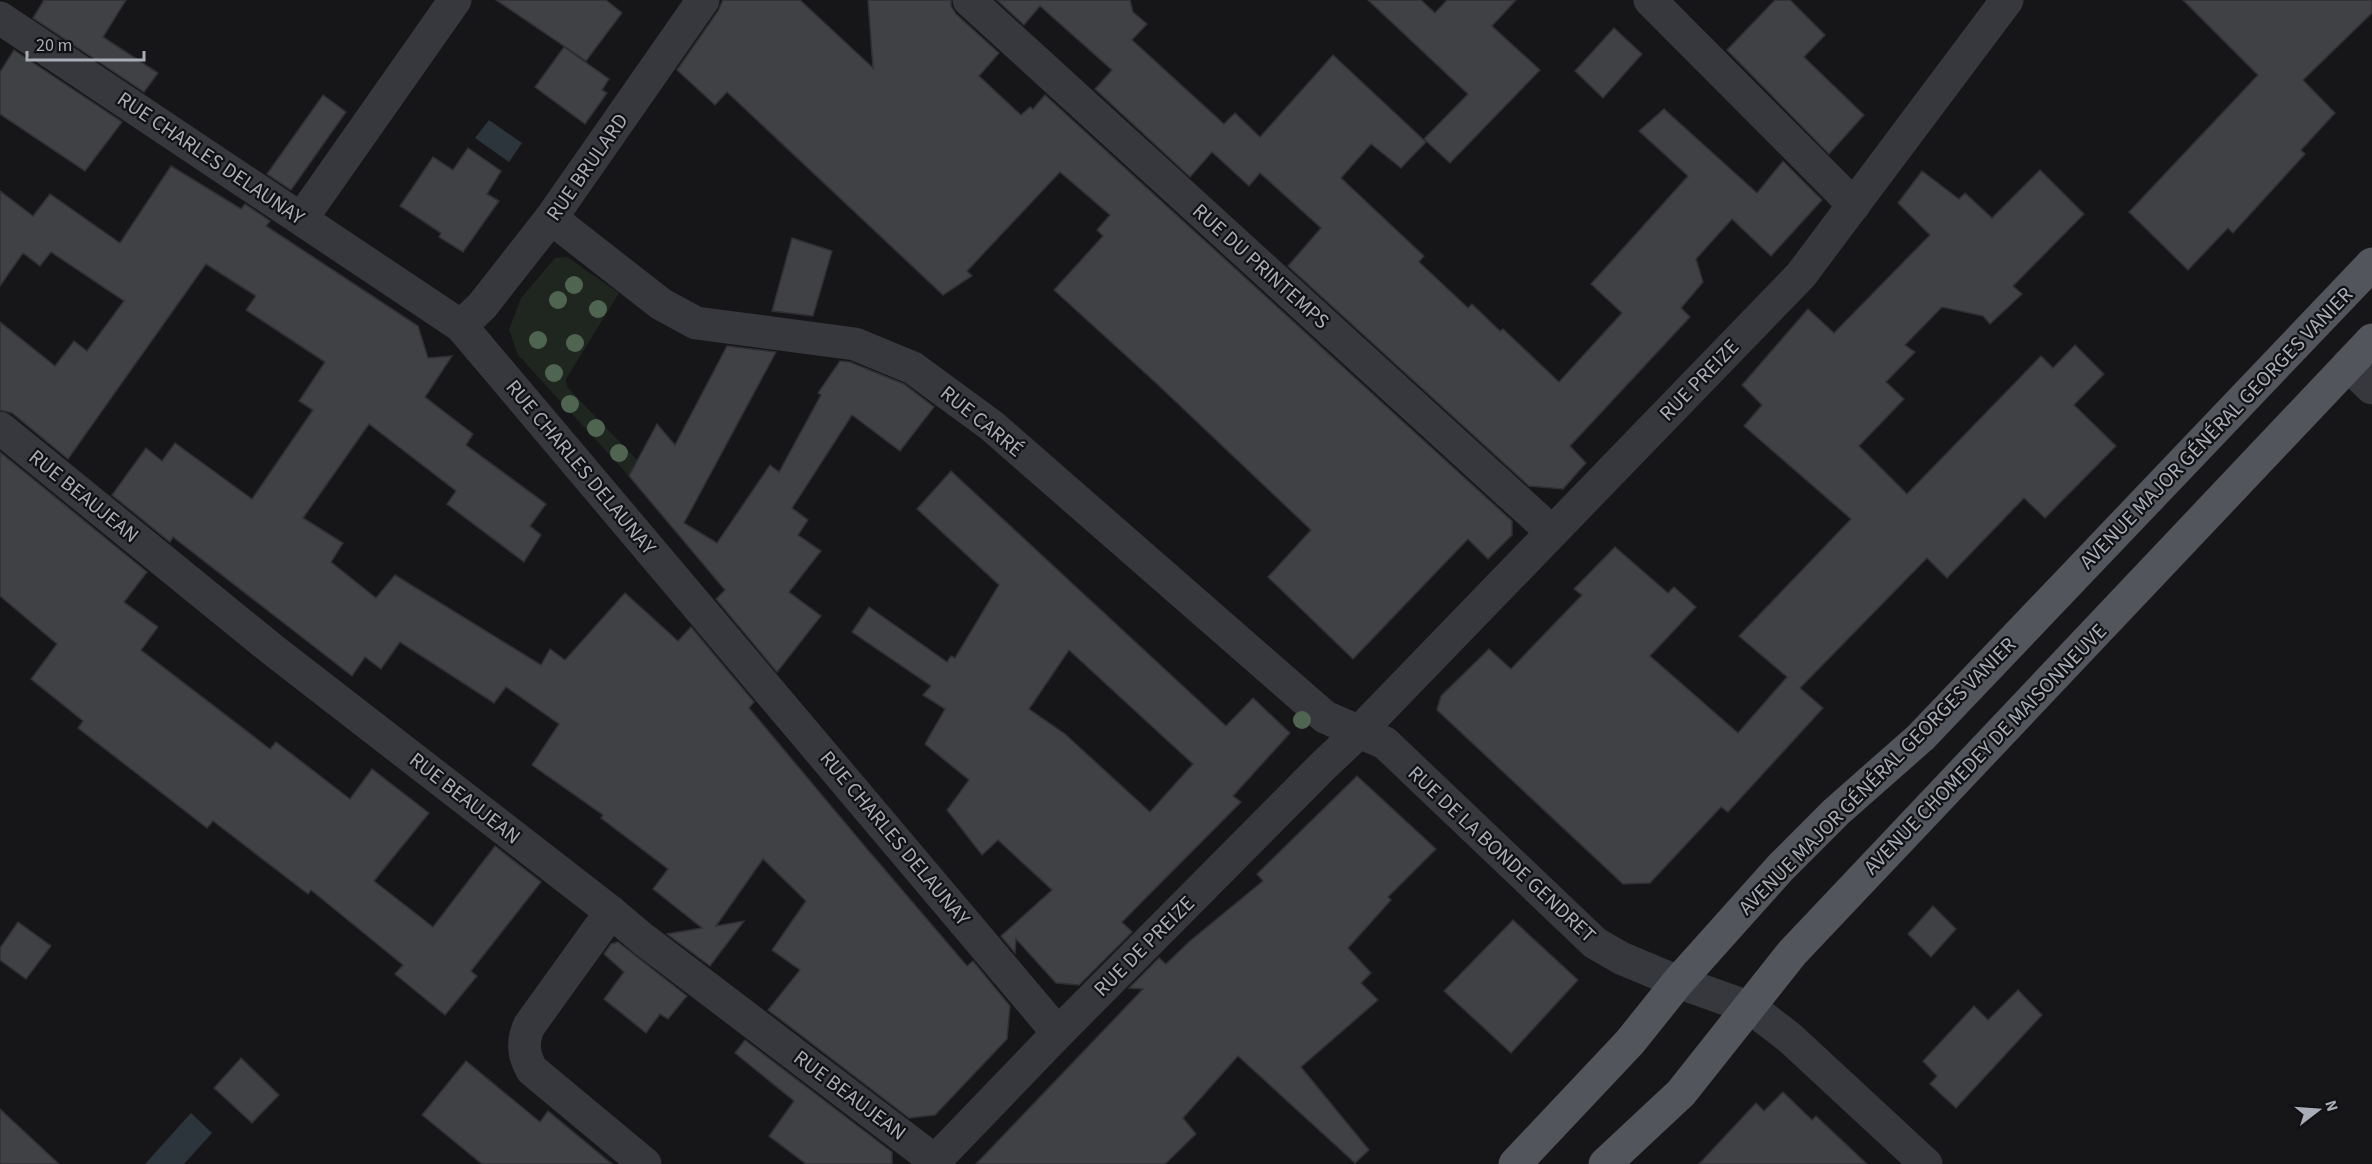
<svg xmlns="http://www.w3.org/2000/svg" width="2372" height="1164" viewBox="0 0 2372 1164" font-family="'Source Sans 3',sans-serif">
<rect width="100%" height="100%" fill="#161618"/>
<polygon fill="#1e261f" points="567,257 619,293 566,379 567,387 637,460 629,476 518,355 509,330 521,298 555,258"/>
<g fill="#2c353c">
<polygon points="489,120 522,143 509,162 475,138"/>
<polygon points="191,1113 212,1133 184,1164 145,1164"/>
</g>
<g fill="#404145" stroke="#303034" stroke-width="1.5" fill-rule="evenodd">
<polygon points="44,0 126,0 103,37 158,73 144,92 33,18"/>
<polygon points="496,0 606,0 622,13 586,61"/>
<polygon points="723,0 800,0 873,68 868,0 951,0 951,6 956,14 999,53 979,76 1021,115 1030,107 1033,109 1045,95 1512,521 1512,535 1488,559 1468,539 1353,659 1268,577 1311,530 1155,382 1054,290 1103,236 1097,230 1110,215 1060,172 967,271 972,276 943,295 727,92 715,105 677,70 718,11"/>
<polygon points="997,0 1130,0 1133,12 1147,24 1132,40 1224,124 1235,113 1260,137 1333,55 1426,142 1401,168 1371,144 1341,178 1424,256 1419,262 1468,308 1472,304 1500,331 1503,329 1559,382 1622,313 1591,284 1688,176 1639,131 1664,109 1757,193 1783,161 1822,200 1771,256 1732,219 1696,259 1703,282 1681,308 1690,317 1570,446 1586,463 1563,489 1529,486 1288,266 1321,228 1260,173 1249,186 1212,152 1190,177 1095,89 1112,70 1040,6 1024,25"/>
<polygon points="1368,0 1421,0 1435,13 1447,0 1516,0 1492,26 1540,70 1450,163 1424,139 1468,94"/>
<polygon points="1775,0 1790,0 1825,35 1804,57 1864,115 1829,154 1727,50"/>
<polygon points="2183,0 2372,0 2372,13 2303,80 2335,113 2301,150 2305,154 2233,233 2228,228 2188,270 2129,212 2258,75"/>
<polygon points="1614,28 1642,54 1603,98 1575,71"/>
<polygon points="564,47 609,79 602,90 607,93 585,124 535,87"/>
<polygon points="14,50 122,122 85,171 0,114 0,72"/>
<polygon points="323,95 346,112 291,190 267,174"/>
<polygon points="468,148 501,171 487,194 499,201 463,252 439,237 441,233 400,206 433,157 453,170"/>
<polygon points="171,166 241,209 245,204 270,221 266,226 418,326 428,358 452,356 425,397 473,434 466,445 546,504 530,526 541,535 524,562 447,504 456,491 369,424 303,518 343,543 331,562 376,598 395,575 541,665 550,649 565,660 625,593 678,641 691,627 754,702 749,708 862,843 967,966 973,961 1010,1006 1007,1039 935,1115 909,1118 768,1010 800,970 772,950 806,901 763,859 716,926 744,921 710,966 667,934 702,928 653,889 668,869 601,818 603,815 532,765 559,724 506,687 494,703 400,642 381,669 365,657 352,676 173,537 170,542 112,495 146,448 162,461 175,443 252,499 313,410 299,401 325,362 246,310 256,296 206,264 68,459 12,413 0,410 0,322 55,366 74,341 87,351 124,301 51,252 40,266 23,253 0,286 0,191 33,216 50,194 120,243"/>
<polygon points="2040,170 2084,214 2013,286 2022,294 1990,324 1983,316 1942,307 1905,345 1915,352 1886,382 1904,399 1859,446 1907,494 2041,356 2053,368 2075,345 2104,374 2074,405 2116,446 2045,518 2024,498 1947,578 1927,558 1800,688 1823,708 1728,812 1721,807 1650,883 1623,884 1437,710 1441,696 1489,649 1511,669 1582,595 1574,589 1615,547 1668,593 1674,587 1696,607 1650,656 1738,733 1787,677 1739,636 1851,519 1744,426 1762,405 1742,385 1808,309 1834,333 1930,235 1898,203 1922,171 1959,199 1965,193 1992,218"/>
<polygon points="792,238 832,251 813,316 772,311"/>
<polygon points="727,346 776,352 684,523 717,543 770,465 779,472 821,395 818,393 840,361 850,362 904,384 934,407 900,451 852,415 792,508 808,520 798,535 821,551 789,592 821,616 777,672 716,599 725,590 629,476 657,424 675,445"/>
<polygon points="0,452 147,572 124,602 158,627 141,650 270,749 276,742 350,799 372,769 429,813 374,881 433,927 495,846 541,882 471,971 477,976 445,1015 395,974 403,965 311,890 308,894 213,821 207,828 78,728 83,721 31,679 57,644 0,596"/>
<path d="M 951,471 L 1226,726 L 1253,698 L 1290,733 L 1233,796 L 1241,802 L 1122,922 L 1132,932 L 1079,985 L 1056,983 L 1016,939 L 1015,953 L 1001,936 L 1052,890 L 998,840 L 982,855 L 947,810 L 969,780 L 925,744 L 945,709 L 923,695 L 931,686 L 852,632 L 869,607 L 947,662 L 951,656 L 955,658 L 999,585 L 917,509 ZM 1069,650 L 1193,764 L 1150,812 L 1065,734 L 1029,709 Z"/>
<polygon points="1357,776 1436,849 1388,897 1391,900 1348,948 1371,973 1361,983 1378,1000 1301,1067 1369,1150 1355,1163 1238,1056 1183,1118 1196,1134 1165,1164 976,1164 1143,989 1129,988 1159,958 1166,964 1190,941 1263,881 1257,874"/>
<polygon points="1933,906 1956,929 1931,957 1908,934"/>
<polygon points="1513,920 1578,980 1511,1053 1444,991"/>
<polygon points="18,922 51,946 26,979 0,960 0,948"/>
<polygon points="618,942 687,996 668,1019 660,1014 646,1033 604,999 624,972 604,954 611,944"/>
<polygon points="2018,990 2042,1015 1956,1108 1930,1084 1937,1076 1923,1061 1974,1006 1988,1020"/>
<polygon points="745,1040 892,1152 892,1164 806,1164 769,1136 794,1101 735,1053"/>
<polygon points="241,1058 279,1095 252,1123 214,1088"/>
<polygon points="466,1061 540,1122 548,1111 612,1164 482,1164 422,1115"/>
<polygon points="1783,1092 1812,1120 1816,1116 1867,1164 1699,1164 1756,1103 1764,1111"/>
<polygon points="0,1109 59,1164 0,1164"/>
</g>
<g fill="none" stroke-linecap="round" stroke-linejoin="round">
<g stroke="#37383d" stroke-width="33">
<polyline points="969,0 1552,532"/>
<polyline points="1650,0 1854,205"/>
<polyline points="0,18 461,326 1058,1033"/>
<polyline points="302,218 455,0"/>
<polyline points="551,218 661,304 696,323 855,344 913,368 992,426 1325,717 1385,743 1595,943 1621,958 1678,982 1751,1008 1790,1038 1926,1164"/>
<polyline points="461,326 482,306 551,218 703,0"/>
<polyline points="2348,365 2372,388"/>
<polyline points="0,428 273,650 611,912 643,939 935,1161"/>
<path d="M 611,912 L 529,1026 C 522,1042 523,1055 532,1070 L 645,1164"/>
<polyline points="932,1164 1058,1033 1325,764 1359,732 1801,275 2007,0"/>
</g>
<g stroke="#53555c" stroke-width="33">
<polyline points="1515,1164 1630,1042 1678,982 1781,867 1836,812 1921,737 2372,264"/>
<polyline points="1605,1164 1681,1093 1792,953 2372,340"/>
</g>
</g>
<g fill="#506452">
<circle cx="574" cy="285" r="9"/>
<circle cx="558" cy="300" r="9"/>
<circle cx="598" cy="309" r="9"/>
<circle cx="538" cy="340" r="9"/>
<circle cx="575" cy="343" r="9"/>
<circle cx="554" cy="373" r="9"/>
<circle cx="570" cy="404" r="9"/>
<circle cx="596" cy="428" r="9"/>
<circle cx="619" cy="453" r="9"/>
<circle cx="1302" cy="720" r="9"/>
</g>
<g text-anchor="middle" stroke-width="4.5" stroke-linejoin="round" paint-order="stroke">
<g font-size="21" fill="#a8adb8" stroke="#111113">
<text transform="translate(211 158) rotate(34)" y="7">RUE CHARLES DELAUNAY</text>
<text transform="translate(587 167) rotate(-55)" y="7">RUE BRULARD</text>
<text transform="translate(1261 266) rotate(42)" y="7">RUE DU PRINTEMPS</text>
<text transform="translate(1699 380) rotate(-46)" y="7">RUE PREIZE</text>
<text transform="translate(982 421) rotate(39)" y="7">RUE CARRÉ</text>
<text transform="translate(2216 428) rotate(-46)" y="7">AVENUE MAJOR GÉNÉRAL GEORGES VANIER</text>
<text transform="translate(581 467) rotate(50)" y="7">RUE CHARLES DELAUNAY</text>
<text transform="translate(84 496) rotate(39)" y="7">RUE BEAUJEAN</text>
<text transform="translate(1985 749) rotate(-46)" y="7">AVENUE CHOMEDEY DE MAISONNEUVE</text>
<text transform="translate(1877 776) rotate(-45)" y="7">AVENUE MAJOR GÉNÉRAL GEORGES VANIER</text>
<text transform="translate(465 798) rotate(38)" y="7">RUE BEAUJEAN</text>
<text transform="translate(895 838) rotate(50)" y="7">RUE CHARLES DELAUNAY</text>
<text transform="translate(1502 854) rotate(43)" y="7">RUE DE LA BONDE GENDRET</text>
<text transform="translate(1144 946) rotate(-45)" y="7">RUE DE PREIZE</text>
<text transform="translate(850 1095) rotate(37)" y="7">RUE BEAUJEAN</text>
</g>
</g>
<g transform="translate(2318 1110) rotate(73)" stroke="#111113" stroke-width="4.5" paint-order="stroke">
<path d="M0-4.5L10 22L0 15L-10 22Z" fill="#a8adb8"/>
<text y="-9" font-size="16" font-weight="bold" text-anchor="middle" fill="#a8adb8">N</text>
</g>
<path d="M27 51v9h117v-9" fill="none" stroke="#a8adb8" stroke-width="3"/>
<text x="36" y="51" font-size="18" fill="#a8adb8" stroke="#111113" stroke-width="4.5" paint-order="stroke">20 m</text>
</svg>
